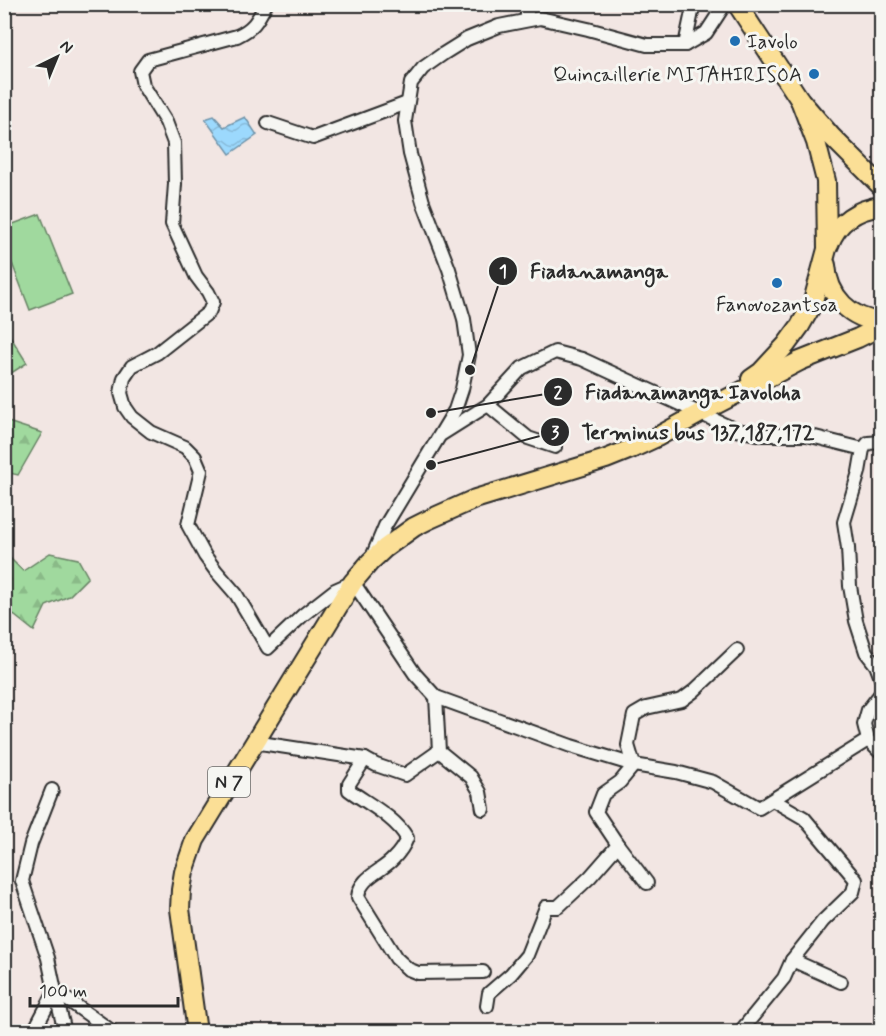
<svg xmlns="http://www.w3.org/2000/svg" width="886" height="1036" viewBox="0 0 886 1036" font-family="Mynerve,sans-serif">
<defs>
<pattern id="forest-firs" width="22" height="20" patternUnits="userSpaceOnUse" patternTransform="scale(1.5)"><rect width="22" height="20" fill="#a0d99e"/><path d="M5 1l3.5 6h-7zM16 11l3.5 6h-7z" fill="#8aba88"/></pattern>
<pattern id="water-waves" width="16" height="10" patternUnits="userSpaceOnUse" patternTransform="scale(1.5)"><rect width="16" height="10" fill="#9cd9fd"/><path d="M0 5q4-4 8 0t8 0" fill="none" stroke="#87bad9"/></pattern>
</defs>
<rect width="100%" height="100%" fill="#f2e6e3"/>
<filter id="ink" filterUnits="userSpaceOnUse"><feTurbulence type="fractalNoise" baseFrequency=".0167" numOctaves="2"/><feDisplacementMap in="SourceGraphic" scale="12" xChannelSelector="R" yChannelSelector="G"/><feConvolveMatrix kernelMatrix="1 2 1 2 8 2 1 2 1" color-interpolation-filters="sRGB"/></filter>
<g filter="url(#ink)">
<g fill="#a0d99e" stroke="#668264" stroke-width="1.5">
<polygon points="40,214 72,294 30,310 5,245 5,227"/>
<polygon points="5,328 27,363 5,377 4,377"/>
</g>
<g fill="url(#forest-firs)" stroke="#668264" stroke-width="1.5">
<polygon points="5,421 42,433 18,475 5,472"/>
<polygon points="4,552 23,571 50,553 78,559 88,577 69,596 46,606 34,631 5,608"/>
</g>
<polygon fill="url(#water-waves)" stroke="#6f93a9" stroke-width="1.5" points="214,116 224,127 245,117 257,135 230,154 205,119"/>
<g fill="none" stroke-linecap="round" stroke-linejoin="round">
<g stroke="#2b2b2b" stroke-width="16">
<g id="minor">
<path d="M 266,4 C 257,21 254,28 237,36 L 148,60 L 140,71 L 143,85 L 166,122 L 174,143 L 175,184 L 172,224 L 196,276 L 208,292 L 213,302 L 209,312 L 157,353 L 132,366 L 124,378 L 121,393 L 125,407 L 132,417 L 151,432 L 185,447 L 195,457 L 201,471 L 188,525 L 205,556 L 216,571 L 236,594 L 268,648 L 303,615 L 335,590 L 353,582 L 415,674 L 436,697 L 571,746 L 634,765 L 676,772 L 713,782 L 759,808 L 868,740"/>
<polyline points="527,4 527,20"/>
<polyline points="685,45 692,12 691,4"/>
<polyline points="268,123 313,138 407,103"/>
<polyline points="488,405 528,438 555,447"/>
<polyline points="442,434 488,405 522,368 555,352 582,359 736,430 764,435 807,435 863,449 859,472 844,522 848,548 850,586 856,621 866,652 876,665 882,681"/>
<polyline points="863,449 868,443 882,442"/>
<polyline points="372,557 385,526 455,410 462,389 469,355 464,319 449,269 423,202 410,154 405,121 411,83 423,68 443,54 467,39 499,26 540,18 588,29 647,45 685,45 706,33 725,4"/>
<polyline points="882,692 868,710 864,724 868,740 882,754"/>
<polyline points="436,697 439,751 471,777 480,792 483,809"/>
<polyline points="254,742 365,759 376,765 405,775 439,751"/>
<path d="M 365,759 L 349,784 L 349,790 C 368,804 395,817 407,838 C 404,846 399,853 393,859 C 381,872 360,877 358,897 L 396,958 L 408,969 L 418,973 L 483,972"/>
<polyline points="618,845 647,883"/>
<polyline points="792,960 841,982"/>
<polyline points="55,991 113,1032"/>
<polyline points="55,991 65,1032"/>
<polyline points="487,1006 489,993 511,974 527,955 546,907 558,907 590,877 618,845 596,812 603,794 620,782 634,765 628,745 634,715 646,708 682,700 694,691 737,650"/>
<polyline points="32,1032 35,1029 55,991 48,958 22,881 31,844 52,790"/>
<polyline points="740,1032 784,978 792,960 823,921 853,892 856,880 804,818 773,800"/>
</g>
</g>
<g stroke="#2b2b2b" stroke-width="22">
<g id="primary">
<polyline points="737,4 800,100 831,136 882,187"/>
<path d="M 829,245 C 837,221 858,209 882,206"/>
<path d="M 826,265 C 828,297 850,319 882,322"/>
<polyline points="751,379 761,372 786,345 800,326 812,305 827,249 826,181 816,142 800,100"/>
<polyline points="197,1032 180,909 181,890 184,872 195,840 353,582 370,562 385,548 414,527 430,519 475,499 606,459 631,449 657,437 715,405 800,361 858,338 882,326"/>
</g>
</g>
<use href="#minor" stroke="#f6f6f2" stroke-width="12"/>
<use href="#primary" stroke="#fbdf96" stroke-width="18"/>
</g>
</g>
<g fill="#1f6fb2" stroke="#f6f6f2" stroke-width="2">
<circle cx="735" cy="41" r="6"/>
<circle cx="814" cy="74" r="6"/>
<circle cx="777" cy="283" r="6"/>
</g>
<g text-anchor="middle" stroke-width="6" stroke-linejoin="round" paint-order="stroke">
<rect fill="#f6f6f2" stroke="#686867" stroke-width="1.5" x="208" y="767" width="42" height="30" rx="4.5"/>
<g font-size="18" font-weight="bold" fill="#2b2b2b">
<text x="229" y="788">N 7</text>
</g>
<g font-size="20" fill="#2b2b2b" stroke="#f6f6f2" text-anchor="start">
<text x="747" y="48">Iavolo</text>
<text x="802" y="81" text-anchor="end">Quincaillerie MITAHIRISOA</text>
<text x="777" y="311" text-anchor="middle">Fanovozantsoa</text>
</g>
</g>
<path fill="none" stroke="#2b2b2b" stroke-width="2" d="M470 370L503 271M431 413L558 392M431 465L555 432"/>
<g fill="#2b2b2b" stroke="#f6f6f2" stroke-width="2">
<circle cx="470" cy="370" r="6"/>
<circle cx="431" cy="413" r="6"/>
<circle cx="431" cy="465" r="6"/>
<circle cx="503" cy="271" r="15"/>
<circle cx="558" cy="392" r="15"/>
<circle cx="555" cy="432" r="15"/>
</g>
<g font-size="18" text-anchor="middle" font-weight="bold" fill="#fff">
<text x="503" y="277">1</text>
<text x="558" y="398">2</text>
<text x="555" y="438">3</text>
</g>
<g font-size="21" text-anchor="middle" font-weight="bold" fill="#2b2b2b" stroke="#f6f6f2" stroke-width="6" stroke-linejoin="round" paint-order="stroke">
<text x="599" y="278">Fiadanamanga</text>
<text x="693" y="399">Fiadanamanga Iavoloha</text>
<text x="698" y="439">Terminus bus 137,187,172</text>
</g>
<rect width="886" height="1036" fill="none" stroke="#f6f6f2" stroke-width="24"/>
<rect x="12" y="12" width="862" height="1012" fill="none" stroke="#2b2b2b" stroke-width="2" filter="url(#ink)"/>
<g transform="translate(57 57) rotate(43)" stroke="#f6f6f2" stroke-width="4.5" paint-order="stroke">
<path d="M0-4.5L10 22L0 15L-10 22Z" fill="#2b2b2b"/>
<text y="-9" font-size="16" font-weight="bold" text-anchor="middle" fill="#2b2b2b">N</text>
</g>
<path d="M30 997v9h148v-9" fill="none" stroke="#2b2b2b" stroke-width="3"/>
<text x="39" y="997" font-size="18" fill="#2b2b2b" stroke="#f6f6f2" stroke-width="4.5" paint-order="stroke">100 m</text>
</svg>
